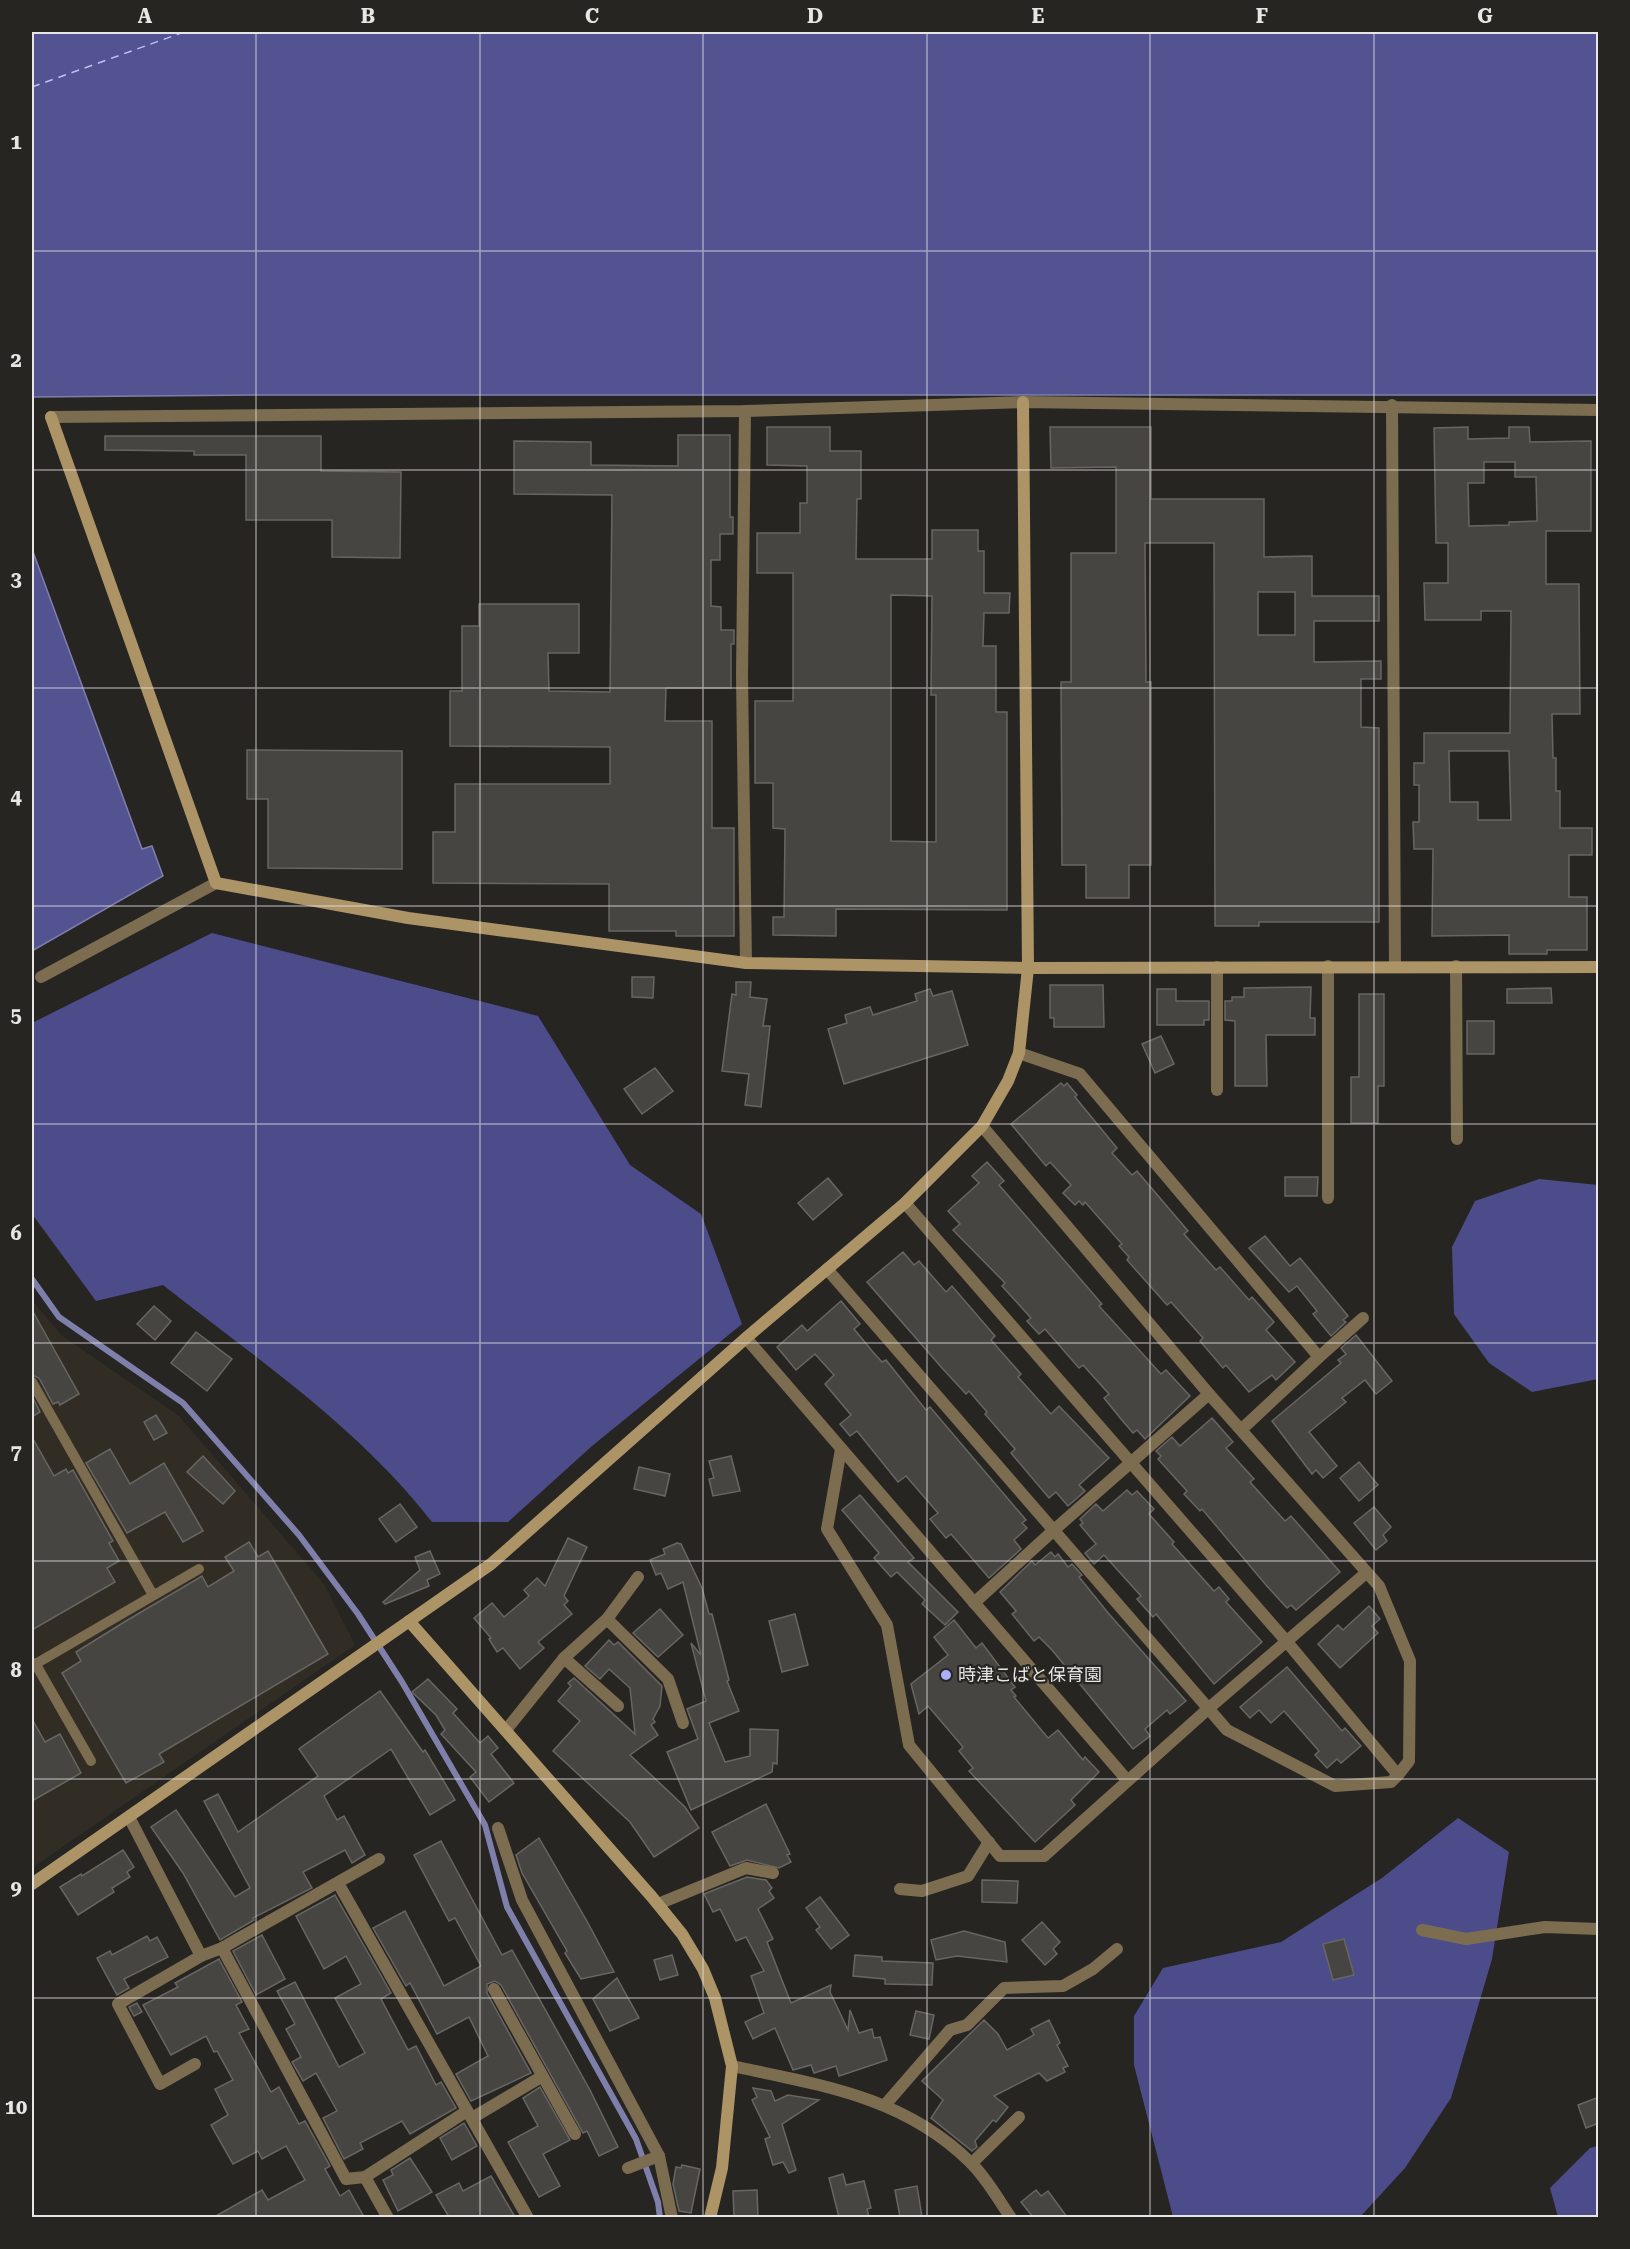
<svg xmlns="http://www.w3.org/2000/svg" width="1630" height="2249" viewBox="0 0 1630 2249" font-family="'Roboto Serif','Noto Sans JP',serif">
<rect width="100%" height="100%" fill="#272522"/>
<polygon fill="#322d24" points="32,1300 61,1335 179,1416 324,1584 355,1645 32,1868"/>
<g fill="#4c4c8a">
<path d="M 212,933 L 538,1016 L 630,1165 L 701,1214 L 742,1324 L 592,1446 L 508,1522 L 432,1522 C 358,1427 257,1359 163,1285 L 96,1301 L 32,1214 L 32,1023 Z"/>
<polygon points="1539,1179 1598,1185 1598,1379 1532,1392 1489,1363 1454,1314 1452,1247 1475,1201"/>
<polygon points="1458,1818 1509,1852 1492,1959 1451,2098 1405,2168 1360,2217 1173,2217 1134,2065 1134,2016 1163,1968 1281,1942 1382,1878"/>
<polygon points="1598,2146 1598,2217 1558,2217 1550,2188 1590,2148"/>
</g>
<g fill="#535392" stroke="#7f7fab" stroke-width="1.5">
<polygon points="32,32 1598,32 1598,395 262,395 32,397"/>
<polygon points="32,549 142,849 152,846 163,876 32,951"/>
</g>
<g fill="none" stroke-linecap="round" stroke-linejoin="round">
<polyline stroke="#7f7fab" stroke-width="6" points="32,1279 59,1317 183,1403 299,1535 358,1614 402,1682 485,1825 507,1907 636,2139 658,2202 660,2218"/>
<polyline stroke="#bdc1f8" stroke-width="1.5" stroke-dasharray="8 6" stroke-linecap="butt" points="32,87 184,32"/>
</g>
<g fill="#474541" stroke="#686662" stroke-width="1.5" fill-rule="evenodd">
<path d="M 767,427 L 830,427 L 830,451 L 861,451 L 861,499 L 857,499 L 856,559 L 932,559 L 932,530 L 978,530 L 978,551 L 984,551 L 984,593 L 1010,593 L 1009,613 L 984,613 L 983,646 L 996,646 L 996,712 L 1007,712 L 1007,910 L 836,909 L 836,936 L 773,935 L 773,917 L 784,917 L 785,829 L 773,828 L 773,783 L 755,783 L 755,701 L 793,701 L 793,573 L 757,573 L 757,533 L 800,533 L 800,503 L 807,503 L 807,466 L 767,465 ZM 891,595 L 932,596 L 931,695 L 936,695 L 936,842 L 891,841 Z"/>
<path d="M 1050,427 L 1151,427 L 1151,499 L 1264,499 L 1264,557 L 1312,556 L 1312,596 L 1379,596 L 1379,621 L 1314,621 L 1314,662 L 1381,661 L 1381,679 L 1361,679 L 1361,727 L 1379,728 L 1379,922 L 1259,922 L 1259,926 L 1215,926 L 1214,543 L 1145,543 L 1146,682 L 1151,682 L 1151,865 L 1129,865 L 1129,898 L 1086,898 L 1086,865 L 1062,865 L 1061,682 L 1071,682 L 1071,553 L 1116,553 L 1116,467 L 1051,468 ZM 1258,592 L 1295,592 L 1295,635 L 1258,635 Z"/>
<path d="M 1468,427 L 1468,439 L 1509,438 L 1509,427 L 1529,427 L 1530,442 L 1591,441 L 1591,531 L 1546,531 L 1546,584 L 1579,584 L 1580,714 L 1552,714 L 1553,758 L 1556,758 L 1556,791 L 1560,791 L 1560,828 L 1592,828 L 1592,855 L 1569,855 L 1569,897 L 1587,897 L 1587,950 L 1547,950 L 1547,954 L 1509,954 L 1509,935 L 1432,936 L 1433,849 L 1414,849 L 1413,822 L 1419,822 L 1419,785 L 1414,785 L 1414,763 L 1424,763 L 1424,733 L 1510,733 L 1511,611 L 1481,611 L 1481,620 L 1425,620 L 1424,583 L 1448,583 L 1448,543 L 1436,543 L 1434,428 ZM 1484,462 L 1515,462 L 1515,477 L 1536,477 L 1537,521 L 1509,522 L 1509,525 L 1469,526 L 1468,483 L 1484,483 ZM 1449,751 L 1509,751 L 1511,820 L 1478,820 L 1478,802 L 1450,802 Z"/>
<polygon points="678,435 730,435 730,517 733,517 733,534 720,534 720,560 711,560 711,606 721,607 721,630 734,630 734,644 731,644 731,688 666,688 665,721 712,721 712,828 734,828 734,936 676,936 676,931 609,931 609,884 433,883 433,832 455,832 455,784 610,784 610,747 450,746 450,691 462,691 462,626 479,626 479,604 579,604 579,653 548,653 549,691 610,692 612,495 514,494 514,441 591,442 591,465 678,466"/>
<polygon points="105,436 321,436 321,471 401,472 400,558 332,557 332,520 246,520 246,455 194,455 194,451 105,450"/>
<polygon points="247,750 402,751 402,869 268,868 268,799 247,799"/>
<polygon points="632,977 654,977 653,998 632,997"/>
<polygon points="736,982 751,982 750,997 767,999 763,1026 770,1026 761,1107 745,1105 749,1074 722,1071 732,994 736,995"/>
<polygon points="1050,985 1103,985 1104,1027 1054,1027 1054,1018 1050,1018"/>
<polygon points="1311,987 1310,1018 1315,1018 1315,1035 1266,1035 1267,1086 1235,1086 1235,1021 1225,1020 1225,1001 1232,1001 1232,997 1244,997 1244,988"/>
<polygon points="1551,988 1552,1003 1507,1003 1507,989"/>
<polygon points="930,989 933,996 952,991 968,1045 844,1084 828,1029 847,1023 845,1015 870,1007 873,1015 917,1001 915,994"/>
<polygon points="1157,989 1176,989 1176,1001 1209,1001 1209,1020 1204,1020 1204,1025 1157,1025"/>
<polygon points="1359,994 1384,994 1384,1086 1378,1086 1378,1123 1351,1123 1351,1077 1359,1077"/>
<rect x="1467" y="1021" width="27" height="33"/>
<polygon points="1161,1036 1174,1064 1155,1073 1142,1044"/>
<polygon points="655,1068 673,1091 642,1114 624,1089"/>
<polygon points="1061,1083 1064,1086 1067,1083 1077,1095 1075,1097 1117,1148 1112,1153 1132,1175 1137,1171 1188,1231 1184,1234 1216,1270 1220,1267 1249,1300 1252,1297 1274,1322 1266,1330 1295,1362 1276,1380 1272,1375 1249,1392 1226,1365 1223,1368 1200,1341 1203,1338 1171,1302 1167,1305 1127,1260 1129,1257 1119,1246 1122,1244 1085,1202 1083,1205 1079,1201 1075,1205 1063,1193 1071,1185 1050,1162 1046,1166 1011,1124"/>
<polygon points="987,1162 1004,1181 999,1185 1102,1304 1099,1306 1161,1374 1166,1370 1190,1396 1145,1439 1137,1430 1133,1433 1121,1419 1104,1398 1109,1394 1083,1365 1079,1368 1045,1329 1039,1334 1027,1321 1031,1318 1002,1286 1005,1283 953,1230 960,1224 948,1211 979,1183 972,1176"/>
<polygon points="1285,1177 1318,1177 1317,1196 1285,1196"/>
<polygon points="828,1178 842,1195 813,1220 798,1203"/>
<polygon points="1265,1236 1290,1266 1300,1258 1348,1316 1343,1320 1346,1322 1331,1336 1313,1314 1317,1311 1297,1286 1289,1292 1249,1248"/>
<polygon points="903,1252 914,1265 919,1261 946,1292 952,1286 995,1336 991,1340 1021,1374 1018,1377 1051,1414 1059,1406 1109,1458 1079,1485 1085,1491 1068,1506 1056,1492 1049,1498 1011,1453 1015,1449 985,1414 987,1412 969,1391 966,1394 942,1368 867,1282"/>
<polygon points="841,1301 860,1324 854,1329 873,1352 882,1362 886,1360 926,1410 930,1407 1026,1520 1022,1523 1027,1528 1014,1540 1021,1549 989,1578 951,1534 946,1538 930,1519 938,1513 906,1476 898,1482 857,1431 850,1436 840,1424 851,1415 825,1384 834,1375 815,1354 796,1370 777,1347 802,1325 807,1331"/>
<polygon points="154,1306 171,1321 155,1340 137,1324"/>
<polygon points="32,1310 79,1394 60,1405 58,1402 53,1404 39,1378 32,1375"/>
<polygon points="196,1332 232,1359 207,1391 171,1363"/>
<polygon points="1356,1335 1392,1381 1376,1394 1365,1380 1342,1398 1346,1402 1309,1432 1337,1466 1323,1478 1316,1470 1312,1474 1272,1421 1341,1363 1338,1360 1346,1354 1341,1348"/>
<polygon points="32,1396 40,1412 32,1417"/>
<polygon points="156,1415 167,1433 154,1440 144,1422"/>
<polygon points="1212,1418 1233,1442 1226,1448 1254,1479 1250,1482 1285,1521 1291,1516 1340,1572 1296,1610 1291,1605 1287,1608 1266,1585 1202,1509 1200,1511 1184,1494 1187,1491 1158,1459 1161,1456 1156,1451 1172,1437 1180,1446"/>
<polygon points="32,1437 54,1476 66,1469 68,1473 73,1470 113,1541 109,1543 119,1561 107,1568 115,1582 32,1630"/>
<polygon points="110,1449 130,1484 164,1463 203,1531 183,1542 165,1512 127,1533 86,1463"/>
<polygon points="203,1456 235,1491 223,1504 187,1472"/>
<polygon points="731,1456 740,1491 713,1496 709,1479 714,1478 709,1461"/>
<polygon points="1359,1462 1378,1485 1359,1501 1340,1478"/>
<polygon points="639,1467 670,1474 665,1496 634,1489"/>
<polygon points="1127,1490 1132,1495 1137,1491 1154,1509 1149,1514 1174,1542 1172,1544 1214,1591 1219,1587 1229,1599 1226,1602 1262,1642 1214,1684 1156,1614 1153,1617 1137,1599 1141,1596 1104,1555 1094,1564 1085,1553 1096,1544 1080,1525 1083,1523 1080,1519 1096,1504 1103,1511"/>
<polygon points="860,1495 914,1558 908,1562 958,1612 945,1625 922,1604 925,1600 897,1572 891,1577 874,1558 879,1553 842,1510"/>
<polygon points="400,1504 417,1527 396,1542 379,1519"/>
<polygon points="1374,1507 1391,1527 1383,1535 1387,1541 1376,1550 1354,1523"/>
<polygon points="568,1538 587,1547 564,1596 568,1601 564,1605 572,1614 538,1642 544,1648 520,1669 503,1648 497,1652 489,1639 491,1638 474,1618 492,1603 504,1617 529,1596 524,1590 537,1578 545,1586"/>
<polygon points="249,1542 258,1557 268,1551 328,1654 159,1754 164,1762 126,1783 62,1673 81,1661 76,1652 126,1621 202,1576 208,1587 234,1571 225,1557"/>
<polygon points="677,1543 681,1544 702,1588 709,1614 712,1614 729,1680 727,1681 739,1711 709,1723 725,1762 750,1756 750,1729 778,1730 777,1764 773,1763 772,1772 691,1810 667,1752 698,1739 687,1709 706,1701 691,1643 701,1655 683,1582 668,1589 661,1573 656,1575 650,1560 665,1554 663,1549"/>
<polygon points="430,1551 440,1574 427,1580 429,1586 385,1604 383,1602 420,1570 415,1557"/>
<polygon points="1051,1552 1055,1557 1058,1554 1068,1567 1072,1564 1082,1575 1079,1577 1109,1614 1186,1701 1170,1714 1167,1710 1145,1729 1150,1736 1133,1749 1052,1650 1039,1637 1034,1641 1012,1614 1016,1611 1000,1592 1032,1561 1035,1565"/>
<polygon points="1369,1606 1380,1619 1372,1626 1378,1633 1340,1668 1318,1644 1338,1625 1343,1630"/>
<polygon points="660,1609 683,1635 658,1657 633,1633"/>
<polygon points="795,1614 808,1665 782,1672 769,1621"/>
<polygon points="954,1620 976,1648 982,1643 1015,1687 1011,1690 1016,1696 1014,1697 1048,1738 1058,1730 1083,1760 1085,1757 1099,1772 1071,1800 1075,1805 1035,1842 969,1771 973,1768 959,1751 963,1747 928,1706 919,1714 911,1684 948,1655 934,1637"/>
<polygon points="609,1640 614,1645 618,1642 662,1686 660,1706 653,1719 655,1722 651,1725 658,1735 630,1755 685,1807 699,1828 654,1857 630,1822 553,1751 580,1721 558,1701 571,1686 568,1683 574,1678 635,1734 630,1688 609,1669 600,1679 585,1666"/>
<polygon points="1287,1667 1342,1731 1345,1728 1361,1746 1341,1763 1337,1759 1327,1768 1315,1755 1319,1751 1284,1711 1271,1723 1259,1710 1250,1718 1240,1707"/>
<polygon points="428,1679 457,1709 453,1713 480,1743 488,1736 498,1748 491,1754 514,1783 489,1802 470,1777 476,1772 441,1734 445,1730 436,1715 412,1692"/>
<polygon points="380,1691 423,1752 425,1750 455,1800 430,1815 391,1749 324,1796 337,1820 344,1816 365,1855 352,1863 345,1850 303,1872 312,1888 253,1918 254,1920 220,1940 183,1873 151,1827 176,1810 235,1897 250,1888 204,1801 218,1794 238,1832 318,1776 299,1749"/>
<polygon points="32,1719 45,1742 60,1734 81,1773 32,1801"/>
<polygon points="766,1804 790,1854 787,1855 791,1862 779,1868 747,1860 730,1866 712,1832"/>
<polygon points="539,1838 588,1923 614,1972 581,1979 565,1953 567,1951 522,1873 516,1855"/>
<polygon points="441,1841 502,1955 512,1950 590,2090 618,2147 599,2156 587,2131 583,2133 501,1985 495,1981 487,1984 487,1993 531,2073 471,2101 456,2074 488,2056 469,2017 437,2034 410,1983 406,1986 373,1928 405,1911 444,1986 481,1966 455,1918 449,1921 414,1855"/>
<polygon points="123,1850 134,1867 127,1872 130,1877 112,1888 114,1892 78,1915 60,1887 81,1874 82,1876"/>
<polygon points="747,1877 766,1880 772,1888 769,1891 774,1898 758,1909 773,1939 767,1942 791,2003 831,1985 830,1992 848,2030 850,2010 859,2033 872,2029 874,2038 880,2037 887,2060 839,2076 836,2066 814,2073 811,2065 793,2070 775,2028 753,2039 745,2022 764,2013 751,1976 764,1971 746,1937 736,1941 720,1909 713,1912 704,1894"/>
<polygon points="982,1880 1018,1881 1017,1903 982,1902"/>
<polygon points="335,1895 391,1993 381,1999 408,2050 416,2046 436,2085 441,2082 456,2108 410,2134 402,2121 360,2143 363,2149 344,2159 323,2118 337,2111 316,2073 303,2081 292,2062 301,2057 286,2029 295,2024 277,1991 295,1982 339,2067 365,2053 335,1998 361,1984 346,1956 324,1969 296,1916"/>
<polygon points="820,1897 849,1935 831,1949 816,1930 820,1927 806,1908"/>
<polygon points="1042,1922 1060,1942 1053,1949 1057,1954 1045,1965 1022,1940"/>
<polygon points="964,1931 1005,1942 1007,1962 957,1956 936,1960 931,1940"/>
<polygon points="262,1935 285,1979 256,1995 233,1951"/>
<polygon points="147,1936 150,1941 157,1937 168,1957 124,1979 129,1988 117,1995 97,1958 110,1951 112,1955"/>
<polygon points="1344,1939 1354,1975 1333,1980 1323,1944"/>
<polygon points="672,1955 678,1975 660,1980 654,1960"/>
<polygon points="855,1955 882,1957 882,1961 933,1963 932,1985 885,1984 885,1979 853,1976"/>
<polygon points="219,1959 242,2002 236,2005 249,2029 239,2033 271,2092 279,2087 299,2124 305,2121 330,2166 325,2169 340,2196 349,2190 364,2217 214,2217 262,2190 268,2200 305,2180 286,2146 262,2159 258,2151 233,2164 211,2125 228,2115 215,2089 233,2080 217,2051 214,2052 206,2036 171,2055 143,2005 178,1987 175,1983"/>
<polygon points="617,1978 639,2018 610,2031 593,1999"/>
<polygon points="137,2003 142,2012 134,2016 129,2007"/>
<polygon points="916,2011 934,2015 929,2039 910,2035"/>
<polygon points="984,2020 998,2034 1007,2050 1034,2035 1031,2029 1049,2020 1060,2043 1057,2045 1068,2066 1063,2068 1065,2072 1047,2081 1039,2073 994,2096 1008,2107 996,2122 993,2120 975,2141 977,2147 972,2151 931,2118 943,2100 922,2081"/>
<polygon points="540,2087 570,2140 543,2154 560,2186 539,2197 508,2142 538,2126 523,2098"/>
<polygon points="753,2088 771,2091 775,2101 788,2095 819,2100 782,2124 796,2170 789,2173 783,2162 773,2165 765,2139 770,2137 752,2100 757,2097"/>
<polygon points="1599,2097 1599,2123 1586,2128 1578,2105"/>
<polygon points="464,2123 477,2146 452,2160 440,2138"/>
<polygon points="410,2158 432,2192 398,2211 383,2180 393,2175 391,2170"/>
<polygon points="682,2165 700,2169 691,2213 679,2211 673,2184 676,2167 681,2168"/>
<polygon points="843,2174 846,2185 864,2181 871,2208 867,2209 869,2217 839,2217 829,2178"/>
<polygon points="491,2176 515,2217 449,2217 436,2195 459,2183 463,2191"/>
<polygon points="917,2186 922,2217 900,2217 895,2190"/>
<polygon points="757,2190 758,2217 734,2217 733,2191"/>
<polygon points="1036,2190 1041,2196 1048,2191 1067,2217 1033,2217 1021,2202"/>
</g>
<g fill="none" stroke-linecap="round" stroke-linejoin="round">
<g stroke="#7c6c50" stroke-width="10">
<polyline points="32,1382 153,1595"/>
<polyline points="35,1663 91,1761"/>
<polyline points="32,1666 199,1569"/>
</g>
<g stroke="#7c6c50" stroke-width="12">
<polyline points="1392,405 1395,966"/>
<polyline points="745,411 742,675 746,963"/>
<polyline points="51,417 745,411 1023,402 1598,410"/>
<polyline points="1328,966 1328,1198"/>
<polyline points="1456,966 1457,1139"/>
<polyline points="1217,967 1217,1090"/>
<polyline points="41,977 216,883"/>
<polyline points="1019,1053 1080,1074 1319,1357 1242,1429"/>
<polyline points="905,1203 1287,1642 1398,1775"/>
<polyline points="827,1269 1227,1730 1335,1786 1391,1782 1398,1775 1409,1761 1410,1661 1379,1586 1209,1394 982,1126"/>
<polyline points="746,1338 1127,1780"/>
<polyline points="1319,1357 1363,1318"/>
<polyline points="841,1449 827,1529 887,1625 909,1745 1000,1856 1044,1856 1209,1708 1366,1573"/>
<polyline points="974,1603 1054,1530 1209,1394"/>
<polyline points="607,1619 668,1679 683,1723"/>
<polyline points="564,1658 618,1706"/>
<polyline points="506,1730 564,1658 607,1619 638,1577"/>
<polyline points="129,1817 201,1956 222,1948 379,1859"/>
<polyline points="498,1828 522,1900 659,2156 672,2218"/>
<polyline points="338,1883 528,2218"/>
<polyline points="900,1889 922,1891 968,1876 989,1842"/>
<polyline points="658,1904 746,1868 773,1873"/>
<polyline points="1422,1930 1466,1939 1545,1927 1598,1929"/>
<polyline points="222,1948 346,2179 365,2177 467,2111"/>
<polyline points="494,1989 575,2134"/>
<polyline points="195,2064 160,2084 118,2004 201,1956"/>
<path d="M 732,2066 C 820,2085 903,2096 970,2162 C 986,2177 998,2199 1011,2218"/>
<polyline points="885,2105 950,2030 967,2025 1004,1988 1063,1986 1093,1969 1117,1949"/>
<polyline points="472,2118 541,2077"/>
<polyline points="972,2163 1019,2117"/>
<polyline points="628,2168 659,2156"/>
<polyline points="365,2177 388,2218"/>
</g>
<g stroke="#ad9467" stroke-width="12">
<polyline points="51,417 216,883 408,918 746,963 1028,968 1598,967"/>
<polyline points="409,1621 652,1897 682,1934 703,1969 715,1998 732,2066 722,2168 710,2218"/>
<polyline points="32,1884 491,1564 746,1338 905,1203 982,1126 1008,1081 1019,1053 1028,968 1023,402"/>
</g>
</g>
<path fill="none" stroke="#e7e6e4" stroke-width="1.5" stroke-opacity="0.55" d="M 256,32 L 256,2218M 480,32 L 480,2218M 703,32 L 703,2218M 927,32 L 927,2218M 1150,32 L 1150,2218M 1374,32 L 1374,2218M 32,251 L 1598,251M 32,470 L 1598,470M 32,688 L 1598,688M 32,906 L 1598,906M 32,1124 L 1598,1124M 32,1343 L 1598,1343M 32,1561 L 1598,1561M 32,1779 L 1598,1779M 32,1998 L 1598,1998"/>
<circle fill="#acaffb" stroke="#272522" stroke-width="2" cx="946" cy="1675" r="6"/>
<g text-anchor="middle" stroke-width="4.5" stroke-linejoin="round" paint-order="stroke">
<g font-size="18" fill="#e7e6e4" stroke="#272522" text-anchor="start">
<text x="958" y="1681">時津こばと保育園</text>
</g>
</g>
<rect width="1630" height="2249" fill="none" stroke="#272522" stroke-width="66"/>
<rect x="33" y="33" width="1564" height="2183" fill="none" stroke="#e7e6e4" stroke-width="2"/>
<g font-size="20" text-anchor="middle" font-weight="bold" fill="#e7e6e4">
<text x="145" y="23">A</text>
<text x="368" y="23">B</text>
<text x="592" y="23">C</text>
<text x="815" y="23">D</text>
<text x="1038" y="23">E</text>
<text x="1262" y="23">F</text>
<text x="1485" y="23">G</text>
<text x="16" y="149">1</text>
<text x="16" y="367">2</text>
<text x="16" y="586">3</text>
<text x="16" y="804">4</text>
<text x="16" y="1022">5</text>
<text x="16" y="1240">6</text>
<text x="16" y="1459">7</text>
<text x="16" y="1677">8</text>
<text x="16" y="1895">9</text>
<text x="16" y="2114">10</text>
</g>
</svg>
